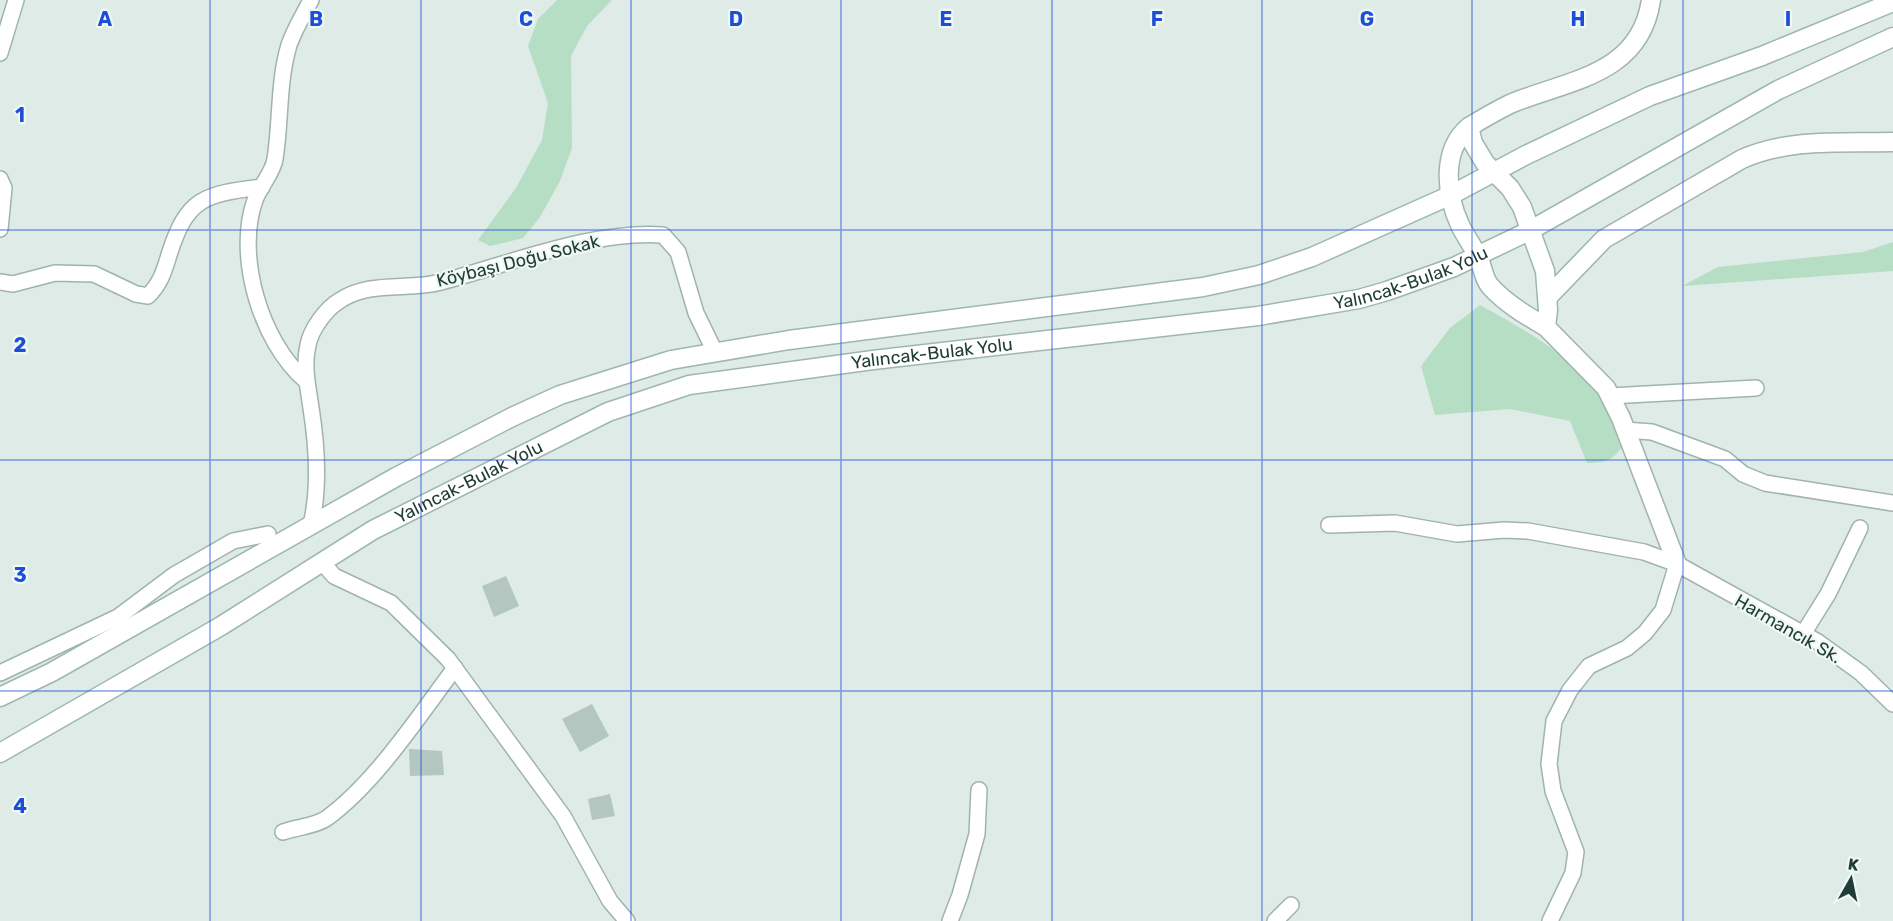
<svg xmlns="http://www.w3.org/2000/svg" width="1893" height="921" viewBox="0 0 1893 921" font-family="Rubik,sans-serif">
<rect width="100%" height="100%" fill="#deebe6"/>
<g fill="#b5dec4">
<polygon points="557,0 612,0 587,26 571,56 572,148 560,181 540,217 523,238 490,246 478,240 516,188 542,140 548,103 528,46 538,19"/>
<polygon points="1893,242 1893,271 1682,286 1718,267 1863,252"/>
<path d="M 1480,305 C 1519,327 1563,350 1592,385 C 1605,401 1614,423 1626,440 C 1616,459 1607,463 1587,463 L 1570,421 L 1510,409 L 1435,415 L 1421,366 L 1450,328 Z"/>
</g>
<g fill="#b4c6c0">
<polygon points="506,576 519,606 494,617 482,586"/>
<polygon points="592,704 609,736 580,752 562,719"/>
<polygon points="409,749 442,751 444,775 410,776"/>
<polygon points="610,794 615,816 592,820 588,799"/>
</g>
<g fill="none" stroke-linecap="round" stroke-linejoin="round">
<g stroke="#a1b3ae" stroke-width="18">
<g id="minor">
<polyline points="0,53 16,0"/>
<polyline points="0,179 4,188 0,229"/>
<path d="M 0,282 L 13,284 L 55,273 L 94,274 L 136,294 L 148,296 C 161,283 164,271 169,255 C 187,197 205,194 262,187"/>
<path d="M 305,380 C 261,342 235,256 255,200 C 260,186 273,173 275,159 C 281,121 278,82 289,45 C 294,30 304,14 311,0"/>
<polyline points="1610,396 1756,388"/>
<polyline points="1625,430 1652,432 1725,459 1743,474 1765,483 1893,503"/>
<path d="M 311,525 C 320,487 317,446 311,408 C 308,386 303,367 308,345 C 311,329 326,309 339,301 C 370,280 408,291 441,282 C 510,264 592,230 663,235 L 678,252 L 696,313 L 715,352"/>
<polyline points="1329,525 1395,523 1457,534 1504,530 1528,531 1644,552 1677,564 1818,642 1861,673 1893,704"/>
<polyline points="322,562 334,576 391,603 448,659 563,816 610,901 627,921"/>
<polyline points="1803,634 1828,594 1860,528"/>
<polyline points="0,673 118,617 174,575 233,541 268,534"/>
<path d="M 283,832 C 297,827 316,826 327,818 C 376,782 418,717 455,668"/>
<polyline points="950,921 960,895 977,834 979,790"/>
<polyline points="1275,921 1291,905"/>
<polyline points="1550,921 1573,873 1576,852 1553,791 1549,764 1554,721 1570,690 1589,666 1627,648 1645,633 1663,610 1677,564"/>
</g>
</g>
<g stroke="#a1b3ae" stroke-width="21">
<g id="tertiary">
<path d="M 1469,127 C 1482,119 1496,111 1510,104 C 1567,80 1640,76 1651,0"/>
<path d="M 1548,297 L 1604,239 L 1742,159 C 1790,138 1842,143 1893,142"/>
<polyline points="1546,327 1606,388 1621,418 1677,564"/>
</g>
</g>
<g stroke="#9db7b0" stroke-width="21">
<g id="secondary">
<path d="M 1469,127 L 1473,143 L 1485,163 L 1510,188 L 1522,207 L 1545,271 L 1548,310 L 1546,327 C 1527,316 1505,303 1490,286 C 1483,278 1483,266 1478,257 C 1473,246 1465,236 1460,225 C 1446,195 1441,150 1469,127 Z"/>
<polyline points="0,697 52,672 396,477 512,417 560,395 671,360 789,340 1203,287 1259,275 1312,257 1451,195 1526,155 1650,96 1762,56 1893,2"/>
<path id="s1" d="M 0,753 L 221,626 L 373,530 L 608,412 L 689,385 L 873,360 L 1258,316 L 1359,299 L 1387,291 L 1454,267 L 1529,231 L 1778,90 L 1893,37"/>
</g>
</g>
<use href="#minor" stroke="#fff" stroke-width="15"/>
<use href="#tertiary" stroke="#fff" stroke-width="18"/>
<use href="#secondary" stroke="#fff" stroke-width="18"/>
</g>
<path fill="none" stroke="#1d4ed8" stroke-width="1.5" stroke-opacity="0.55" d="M 210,0 L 210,921M 421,0 L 421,921M 631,0 L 631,921M 841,0 L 841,921M 1052,0 L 1052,921M 1262,0 L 1262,921M 1472,0 L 1472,921M 1683,0 L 1683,921M 0,230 L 1893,230M 0,460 L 1893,460M 0,691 L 1893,691"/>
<g text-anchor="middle" stroke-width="4.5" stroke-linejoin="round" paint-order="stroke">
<g font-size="18" fill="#1f3c36" stroke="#eff8f4">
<text transform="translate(518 261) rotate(-14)" y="6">Köybaşı Doğu Sokak</text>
<text dy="6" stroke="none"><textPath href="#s1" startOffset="1514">Yalıncak-Bulak Yolu</textPath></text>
<text dy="6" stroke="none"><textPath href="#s1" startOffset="1028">Yalıncak-Bulak Yolu</textPath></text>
<text dy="6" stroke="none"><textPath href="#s1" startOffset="542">Yalıncak-Bulak Yolu</textPath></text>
<text transform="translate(1788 629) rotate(30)" y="6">Harmancık Sk.</text>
</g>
</g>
<g font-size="20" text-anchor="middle" font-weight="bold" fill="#1d4ed8" stroke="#eff8f4" stroke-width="4.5" stroke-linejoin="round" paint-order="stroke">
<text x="105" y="26">A</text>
<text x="316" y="26">B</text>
<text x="526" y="26">C</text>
<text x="736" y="26">D</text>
<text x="946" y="26">E</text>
<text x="1157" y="26">F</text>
<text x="1367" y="26">G</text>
<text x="1578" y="26">H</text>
<text x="1788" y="26">I</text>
<text x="20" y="122">1</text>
<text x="20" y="352">2</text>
<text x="20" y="582">3</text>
<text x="20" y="813">4</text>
</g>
<g transform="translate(1851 879) rotate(9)" stroke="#eff8f4" stroke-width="4.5" paint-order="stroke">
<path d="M0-4.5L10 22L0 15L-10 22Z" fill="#1f3c36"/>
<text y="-9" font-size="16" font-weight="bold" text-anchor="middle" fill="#1f3c36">K</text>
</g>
</svg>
